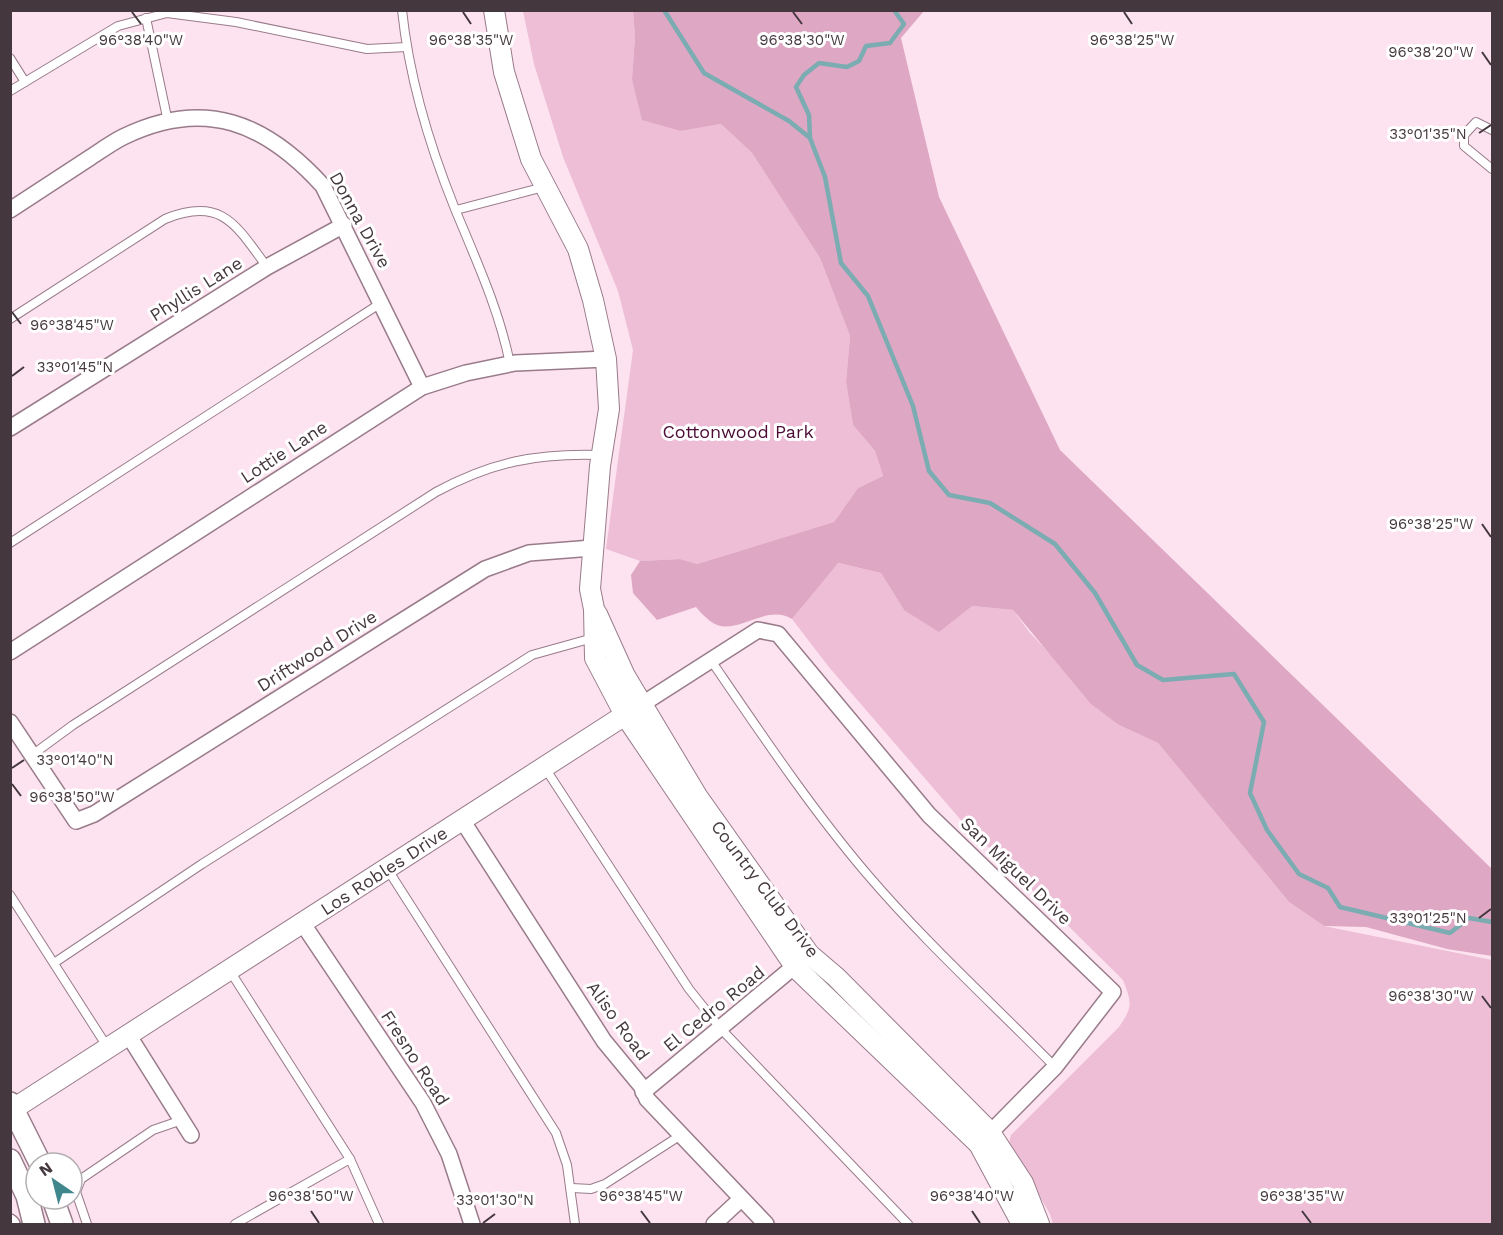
<svg xmlns="http://www.w3.org/2000/svg" width="1503" height="1235" viewBox="0 0 1503 1235" font-family="'Work Sans',sans-serif">
<rect width="100%" height="100%" fill="#fde3f0"/>
<g fill="#edbed6">
<polygon points="523,11 633,11 635,37 632,79 681,131 721,124 752,153 820,258 850,336 846,382 853,425 875,451 883,476 858,488 834,522 697,564 680,559 640,561 606,549 633,350 618,291 563,157 534,64"/>
<path d="M 837,563 L 881,573 L 904,610 L 972,606 L 1013,610 L 1030,633 L 1119,725 L 1158,743 L 1289,902 L 1324,926 L 1492,960 L 1492,1224 L 1053,1224 L 1050,1214 L 1009,1143 L 1011,1135 L 1119,1027 C 1133,1006 1132,1004 1123,980 L 960,819 L 828,666 L 792,619 Z"/>
</g>
<path fill="#dea7c4" d="M 633,11 L 924,11 L 901,38 L 939,197 L 1060,450 L 1492,869 L 1492,956 L 1447,949 L 1366,927 L 1324,926 L 1289,902 L 1158,743 L 1119,725 L 1091,704 L 1013,610 L 972,606 L 939,632 L 904,610 L 881,573 L 838,563 L 792,619 C 765,602 734,640 710,621 C 705,617 700,612 696,607 L 657,620 L 633,593 L 631,575 L 640,561 L 680,559 L 697,564 L 834,522 L 858,488 L 883,476 L 875,451 L 853,425 L 846,382 L 850,336 L 820,258 L 752,153 L 721,124 L 681,131 L 642,120 L 632,79 L 635,37 Z"/>
<g fill="none" stroke-linecap="round" stroke-linejoin="round">
<g stroke="#7aacb2" stroke-width="4.5">
<polyline points="664,10 704,73 789,121 810,138 825,177 841,263 868,296 913,406 929,471 949,495 990,503 1055,544 1095,593 1137,665 1163,680 1234,674 1264,722 1250,793 1267,830 1299,874 1328,888 1340,907 1450,933 1469,918 1492,922"/>
<polyline points="810,138 809,115 796,87 804,75 819,63 847,67 859,61 866,46 890,43 904,24 894,10"/>
</g>
<g stroke="#997b8a" stroke-width="10">
<g id="service">
<path d="M 402,10 C 409,77 430,147 455,209 C 476,260 499,309 510,364"/>
<polyline points="146,18 168,122"/>
<polyline points="10,58 25,82"/>
<polyline points="10,91 118,26 167,13 236,22 367,49 407,47"/>
<polyline points="1492,130 1476,122 1464,135 1464,146 1492,169"/>
<polyline points="456,210 544,187"/>
<path d="M 10,319 L 165,219 C 222,196 236,225 267,267"/>
<polyline points="10,543 381,303"/>
<path d="M 710,659 C 760,732 810,807 867,874 C 925,942 992,1003 1055,1067"/>
<path d="M 32,755 L 73,725 L 436,492 C 492,462 536,453 600,455"/>
<polyline points="545,768 689,989 721,1029 908,1224"/>
<polyline points="388,870 556,1133 567,1165 575,1224"/>
<polyline points="10,895 108,1048"/>
<polyline points="54,963 202,864 532,655 593,638"/>
<polyline points="230,971 350,1159 379,1224"/>
<polyline points="572,1188 591,1189 605,1184 681,1135"/>
<polyline points="87,1224 76,1192 81,1179 153,1130 182,1120"/>
<polyline points="235,1224 350,1159"/>
</g>
</g>
<g stroke="#997b8a" stroke-width="18">
<g id="minor">
<path d="M 10,210 C 36,193 62,176 88,159 C 99,152 111,143 123,137 C 205,97 266,123 323,186 L 422,387"/>
<polyline points="10,428 267,267 344,225"/>
<polyline points="10,652 422,387 466,373 515,363 606,359"/>
<polyline points="633,710 758,630 778,634 929,815 1113,992 1055,1067 983,1140"/>
<polyline points="10,722 76,821 94,814 485,569 529,553 592,548"/>
<polyline points="462,820 604,1041 642,1087 647,1099 766,1224"/>
<polyline points="303,924 423,1103 449,1154 472,1224"/>
<polyline points="129,1036 191,1135"/>
<polyline points="643,1092 802,960"/>
<polyline points="10,1222 12,1224"/>
<polyline points="714,1224 741,1199"/>
</g>
</g>
<g stroke="#997b8a" stroke-width="22">
<g id="tertiary">
<polyline points="494,10 504,72 531,159 578,249 593,300 606,359 609,409 600,466 590,589 594,609 595,658 625,715 796,968 979,1144 1022,1224"/>
<polyline points="597,614 625,676 697,796 809,954 836,977 989,1131 1023,1183 1039,1224"/>
<polyline points="10,1111 625,715"/>
</g>
</g>
<g stroke="#997b8a" stroke-width="24">
<g id="secondary">
<polyline points="10,1103 40,1163"/>
<polyline points="10,1160 27,1196 34,1224"/>
<polyline points="53,1199 62,1224"/>
</g>
</g>
<use href="#service" stroke="#fff" stroke-width="8"/>
<use href="#minor" stroke="#fff" stroke-width="15"/>
<use href="#tertiary" stroke="#fff" stroke-width="20"/>
<use href="#secondary" stroke="#fff" stroke-width="21"/>
</g>
<path fill="none" stroke="#44383e" stroke-width="2" d="M 132,12 L 141,24M 463,12 L 471,24M 793,12 L 802,24M 1124,12 L 1132,24M 1482,52 L 1491,65M 1479,133 L 1491,125M 12,312 L 21,324M 12,376 L 24,367M 1482,524 L 1491,537M 12,768 L 24,760M 12,784 L 21,796M 1479,918 L 1491,909M 1482,996 L 1491,1008M 311,1211 L 319,1223M 641,1211 L 650,1223M 972,1211 L 980,1223M 1302,1211 L 1311,1223M 483,1223 L 495,1214"/>
<g text-anchor="middle" stroke-width="6" stroke-linejoin="round" paint-order="stroke">
<g font-size="18" fill="#44383e" stroke="#fff">
<text transform="translate(360 220) rotate(61)" y="6">Donna Drive</text>
<text transform="translate(196 289) rotate(-32)" y="6">Phyllis Lane</text>
<text transform="translate(284 452) rotate(-33)" y="6">Lottie Lane</text>
<text transform="translate(317 651) rotate(-32)" y="6">Driftwood Drive</text>
<text transform="translate(384 871) rotate(-33)" y="6">Los Robles Drive</text>
<text transform="translate(1016 871) rotate(44)" y="6">San Miguel Drive</text>
<text transform="translate(765 889) rotate(53)" y="6">Country Club Drive</text>
<text transform="translate(714 1009) rotate(-39)" y="6">El Cedro Road</text>
<text transform="translate(618 1021) rotate(54)" y="6">Aliso Road</text>
<text transform="translate(415 1058) rotate(57)" y="6">Fresno Road</text>
</g>
<g font-size="18" fill="#4c0b35" stroke="#fff">
<text x="738" y="438">Cottonwood Park</text>
</g>
</g>
<g font-size="15" text-anchor="middle" fill="#44383e" stroke="#fff" stroke-width="6" stroke-linejoin="round" paint-order="stroke">
<text x="802" y="45">96°38'30"W</text>
<text x="1132" y="45">96°38'25"W</text>
<text x="141" y="45">96°38'40"W</text>
<text x="471" y="45">96°38'35"W</text>
<text x="1431" y="57">96°38'20"W</text>
<text x="1428" y="139">33°01'35"N</text>
<text x="72" y="330">96°38'45"W</text>
<text x="75" y="372">33°01'45"N</text>
<text x="1431" y="529">96°38'25"W</text>
<text x="75" y="765">33°01'40"N</text>
<text x="72" y="802">96°38'50"W</text>
<text x="1428" y="923">33°01'25"N</text>
<text x="1431" y="1001">96°38'30"W</text>
<text x="311" y="1201">96°38'50"W</text>
<text x="641" y="1201">96°38'45"W</text>
<text x="972" y="1201">96°38'40"W</text>
<text x="1302" y="1201">96°38'35"W</text>
<text x="495" y="1205">33°01'30"N</text>
</g>
<rect width="1503" height="1235" fill="none" stroke="#44383e" stroke-width="24"/>
<g transform="translate(54 1181) rotate(325)"><circle r="28" fill="#ffffff" stroke="#b4afb2" stroke-width="1.5"/>
<path d="M0-4.5L10 22L0 15L-10 22Z" fill="#3f878d"/>
<text y="-9" font-size="16" font-weight="bold" text-anchor="middle" fill="#44383e">N</text>
</g>
</svg>
